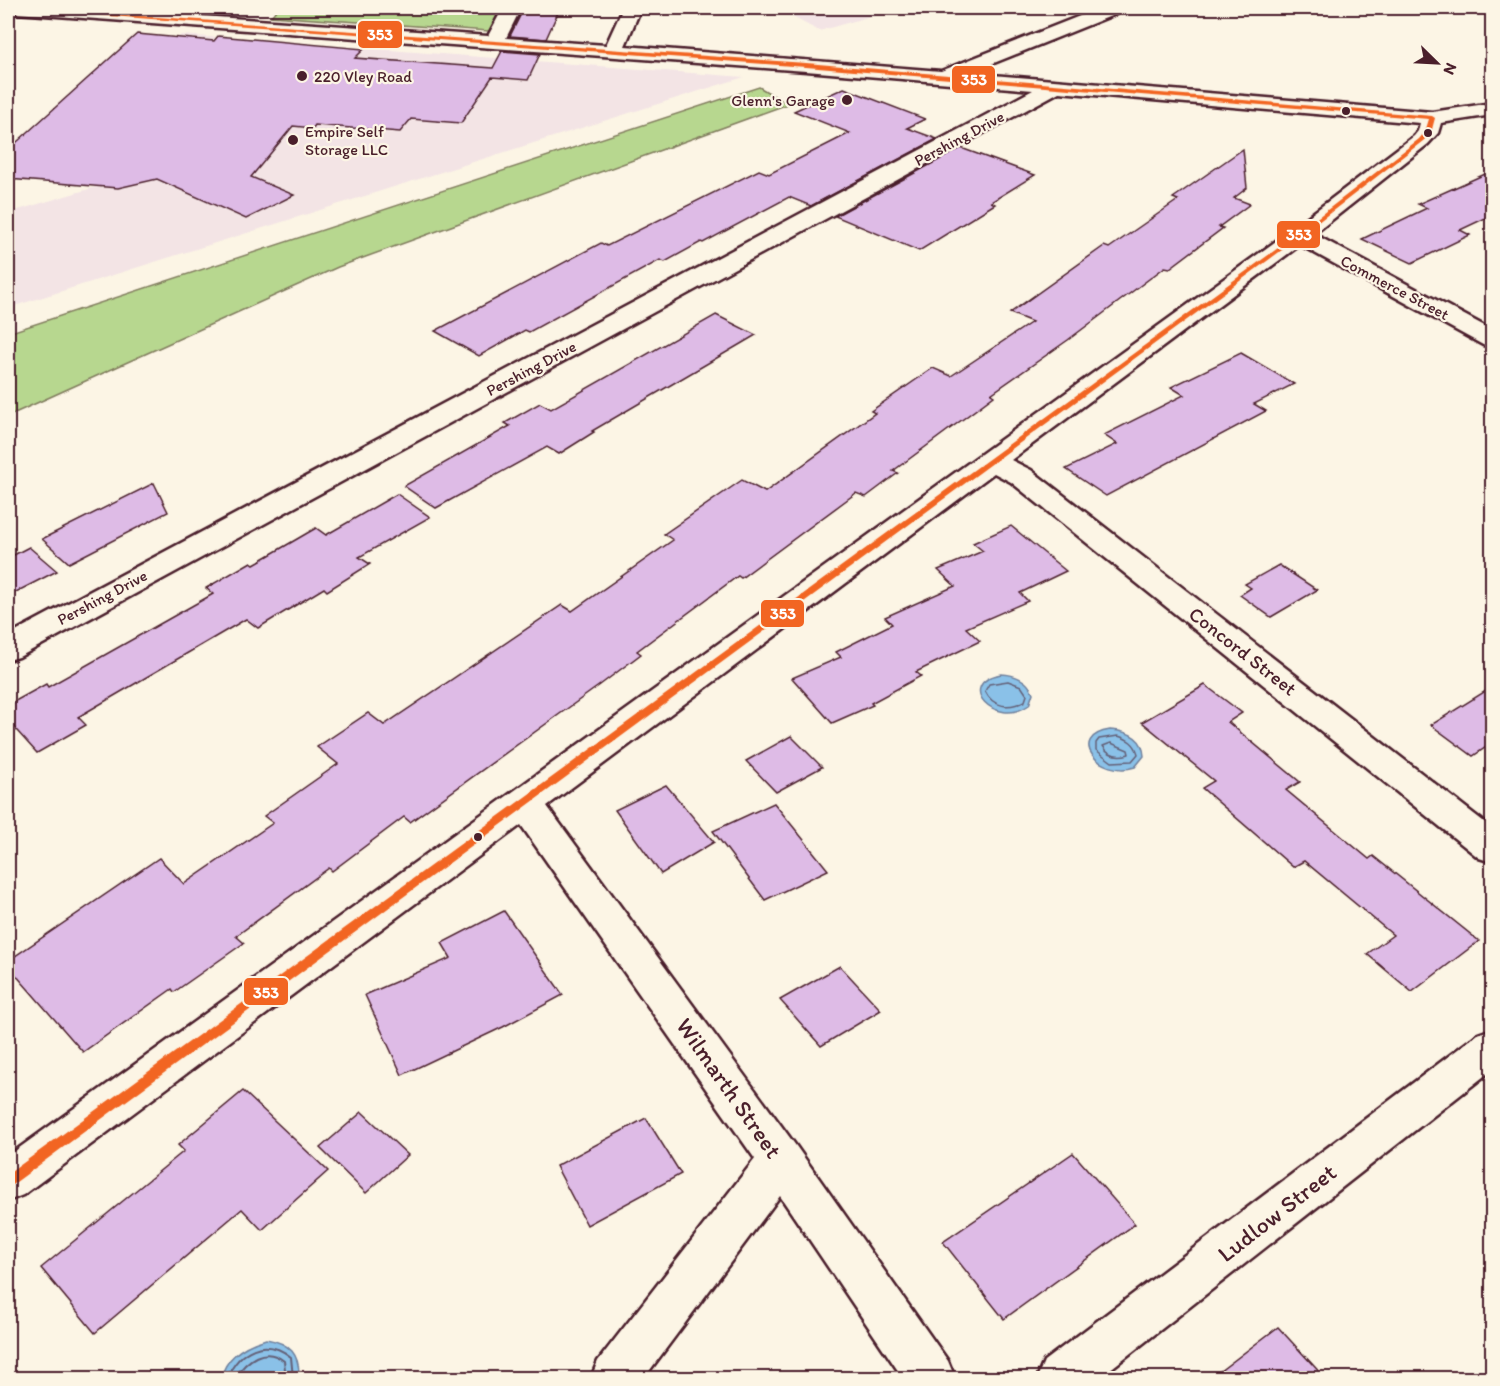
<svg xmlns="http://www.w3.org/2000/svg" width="1500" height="1386" viewBox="0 0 1500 1386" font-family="Itim,sans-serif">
<rect width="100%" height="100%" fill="#fcf5e5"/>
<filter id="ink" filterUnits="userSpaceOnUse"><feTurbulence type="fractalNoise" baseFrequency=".0167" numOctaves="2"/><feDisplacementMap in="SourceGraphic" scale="12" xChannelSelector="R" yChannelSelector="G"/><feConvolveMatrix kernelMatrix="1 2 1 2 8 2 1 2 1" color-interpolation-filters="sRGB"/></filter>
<g filter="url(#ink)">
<g fill="#f3e4e5">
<polygon points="776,8 899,8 819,31"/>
<polygon points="181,35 283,42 744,77 8,308 8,213 99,186 27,177"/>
</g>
<g fill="#b7d78f" stroke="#807b5d" stroke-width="1.5">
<polygon points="278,8 517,8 503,32 271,16"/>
<polygon points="759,87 788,104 338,267 8,416 8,333"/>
</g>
<g fill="#8ac1e8" stroke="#70809c" stroke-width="1.5">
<path d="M 1001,674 C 1015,675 1027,679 1033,693 L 1029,705 C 996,729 953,684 1001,674 Z"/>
<path d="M 1110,730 C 1127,731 1143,737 1144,756 L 1135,767 C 1099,778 1066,737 1110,730 Z"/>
<path d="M 266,1339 C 290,1343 300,1354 299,1378 L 221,1378 C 226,1356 245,1345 266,1339 Z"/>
</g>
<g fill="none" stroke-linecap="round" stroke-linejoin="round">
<g stroke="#646077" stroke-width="1.5">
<path d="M 1008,681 L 1021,686 L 1027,695 L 1025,701 C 1010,709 993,708 985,691 L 989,684 Z"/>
<path d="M 1118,736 C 1128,739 1135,743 1138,754 L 1132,761 L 1112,762 L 1096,750 L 1096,743 L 1099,739 Z"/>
<path d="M 1111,743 L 1128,750 L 1129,754 C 1119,757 1109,756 1103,746 Z"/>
</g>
<g stroke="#646077" stroke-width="2">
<path d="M 227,1378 C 239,1350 265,1336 291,1357 L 293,1378"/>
<path d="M 235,1378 C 246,1360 265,1345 284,1361 L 286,1378"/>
</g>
</g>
<g fill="#debbe6" stroke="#4a1f2b" stroke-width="1.5">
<polygon points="524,8 560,8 546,39 510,36"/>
<polygon points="137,34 214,41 218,36 364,49 355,58 493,68 502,51 540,54 528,80 492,77 461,123 411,119 400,132 315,125 313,128 293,126 251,177 294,195 246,219 157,179 118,188 8,179 8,150"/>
<polygon points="844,88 925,119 907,128 937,139 811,206 789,197 703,243 701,242 665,262 660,260 529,332 525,330 479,356 435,331 601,243 607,246 759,170 769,174 850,133 794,111"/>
<polygon points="961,148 1035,175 991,202 995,204 919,251 835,216"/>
<polygon points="1243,149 1247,188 1234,198 1250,204 1219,227 1223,228 1170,268 1165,267 1068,340 991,394 994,396 893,471 898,473 866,497 856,493 741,578 738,576 637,651 641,654 600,685 410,822 404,817 332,871 329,868 236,936 244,943 174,992 172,989 83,1052 8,966 8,961 159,858 184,884 273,823 264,816 338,764 317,747 368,713 384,725 562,605 572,611 673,540 664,534 742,480 765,492 875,413 871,411 933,368 951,376 1032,322 1010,313 1104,246 1109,248 1178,200 1173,198"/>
<polygon points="1492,171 1492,215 1460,230 1470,235 1412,263 1362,239 1427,208 1418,204"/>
<polygon points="716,315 756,335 592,431 594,432 559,454 547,447 436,508 404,486 510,426 505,423 540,403 551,409"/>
<polygon points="1241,353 1294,384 1254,404 1266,411 1106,496 1066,469 1117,444 1104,435 1184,395 1171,387"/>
<polygon points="154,483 168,512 69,563 42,539"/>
<polygon points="397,494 430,517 359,557 370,564 327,591 324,588 258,628 246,619 78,717 86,725 37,753 8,721 8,705 46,684 48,687 213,594 206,588 251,562 254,564 316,528 326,535"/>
<polygon points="1011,526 1066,571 1020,593 1028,601 966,628 980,641 916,672 921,676 871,703 873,705 832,723 792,678 841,657 836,652 892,624 885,617 955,586 938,570 983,551 973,543"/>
<polygon points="29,547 57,571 8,596 8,558"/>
<polygon points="1279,565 1317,590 1271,617 1240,595 1251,588 1245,584"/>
<polygon points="1205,685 1242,713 1228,722 1300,782 1286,790 1369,859 1373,856 1479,941 1412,992 1367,954 1393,935 1304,861 1293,867 1202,788 1214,781 1142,722"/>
<polygon points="1492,687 1492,743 1473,756 1431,725"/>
<polygon points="791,736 822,767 776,792 746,761"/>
<polygon points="666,785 714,842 661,874 615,810"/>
<polygon points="774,803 828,870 765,900 713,831"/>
<polygon points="504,911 563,995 503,1027 402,1075 365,995 451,958 442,943"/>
<polygon points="840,966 881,1010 821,1046 780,1000"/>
<polygon points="243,1091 328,1171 262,1230 242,1209 95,1333 41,1268 184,1151 178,1145"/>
<polygon points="362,1112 408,1155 366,1193 320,1148"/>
<polygon points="646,1118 681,1174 587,1225 556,1166"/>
<polygon points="1073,1153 1135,1224 1004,1319 943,1242"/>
<polygon points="1278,1327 1325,1378 1211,1378"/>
</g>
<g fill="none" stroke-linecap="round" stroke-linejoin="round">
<g stroke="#4a1f2b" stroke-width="5">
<g id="minor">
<polygon points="8,8 85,8 488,36 503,8 521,8 506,38 606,45 623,8 641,8 625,46 941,71 1100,8 1124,8 1121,12 969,73 1432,112 1492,103 1492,115 1441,123 1438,133 1428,144 1314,234 1492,330 1492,347 1483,345 1300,245 1011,460 1031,470 1492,828 1492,862 1479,858 1011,482 994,473 547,806 796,1146 948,1361 955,1378 903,1378 780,1196 644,1378 591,1378 598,1361 755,1159 521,825 23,1195 8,1201 8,1156 1272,244 1414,136 1418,131 1420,123 1059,92 19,657 8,660 8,635 1033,90 806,71 16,13 10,12"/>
<polygon points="1492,1029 1492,1070 1099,1378 1037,1378 1044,1361 1478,1034"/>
</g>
</g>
<use href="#minor" fill="#fcf5e5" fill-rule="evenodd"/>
<g stroke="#fcf5e5" stroke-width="5">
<polygon id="bus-1" points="14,8 30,8 806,63 1432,116 1435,118 1431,133 1423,141 1282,250 12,1185 8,1187 8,1174 1278,248 1419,139 1425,132 1429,119 806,67 16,9"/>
</g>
<use href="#bus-1" fill="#f26522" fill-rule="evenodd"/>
</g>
</g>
<g fill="#4a1f2b" stroke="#fcf5e5" stroke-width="2">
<circle cx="302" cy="76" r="6"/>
<circle cx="847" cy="100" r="6"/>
<circle cx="1346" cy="111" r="5"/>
<circle cx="1428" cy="133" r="5"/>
<circle cx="293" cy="140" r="6"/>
<circle cx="478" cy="837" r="5"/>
</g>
<g text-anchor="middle" stroke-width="4.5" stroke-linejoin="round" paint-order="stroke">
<g font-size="16" fill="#4a1f2b" stroke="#fcf5e5" text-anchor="start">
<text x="314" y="82">220 Vley Road</text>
<text x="835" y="106" text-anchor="end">Glenn's Garage</text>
<text x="305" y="137">Empire Self<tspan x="305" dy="18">Storage LLC</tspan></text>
</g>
<g font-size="16" fill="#4a1f2b" stroke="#fcf5e5">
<text transform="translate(959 138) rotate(-28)" y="6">Pershing Drive</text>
<text transform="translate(1395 287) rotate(28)" y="6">Commerce Street</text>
<text transform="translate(531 368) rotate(-28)" y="6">Pershing Drive</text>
<text transform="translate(102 597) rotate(-28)" y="6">Pershing Drive</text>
</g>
<g font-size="20" fill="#4a1f2b" stroke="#fcf5e5">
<text transform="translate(1243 651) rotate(38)" y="7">Concord Street</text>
</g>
<g font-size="24" fill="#4a1f2b" stroke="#fcf5e5">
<text transform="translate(729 1088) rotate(55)" y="8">Wilmarth Street</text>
<text transform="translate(1277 1213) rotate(-38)" y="8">Ludlow Street</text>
</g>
</g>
<g stroke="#fcf5e5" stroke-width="2">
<rect x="357" y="20" width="46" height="29" rx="6" fill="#f26522"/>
<rect x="951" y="65" width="45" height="29" rx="6" fill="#f26522"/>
<rect x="1276" y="220" width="45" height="29" rx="6" fill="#f26522"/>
<rect x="760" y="599" width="45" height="29" rx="6" fill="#f26522"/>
<rect x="243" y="977" width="46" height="29" rx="6" fill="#f26522"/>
</g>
<g font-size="16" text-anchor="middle" font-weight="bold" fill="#fff">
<text x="380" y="40">353</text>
<text x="974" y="85">353</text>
<text x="1299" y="240">353</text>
<text x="783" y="619">353</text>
<text x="266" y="998">353</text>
</g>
<rect width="1500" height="1386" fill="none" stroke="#fcf5e5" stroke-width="30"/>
<rect x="15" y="15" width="1470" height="1356" fill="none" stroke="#4a1f2b" stroke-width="2" filter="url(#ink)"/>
<g transform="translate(1437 63) rotate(114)" stroke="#fcf5e5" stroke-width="4.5" paint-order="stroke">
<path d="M0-4.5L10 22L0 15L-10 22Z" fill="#4a1f2b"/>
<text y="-9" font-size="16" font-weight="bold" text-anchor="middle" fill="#4a1f2b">N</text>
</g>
</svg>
